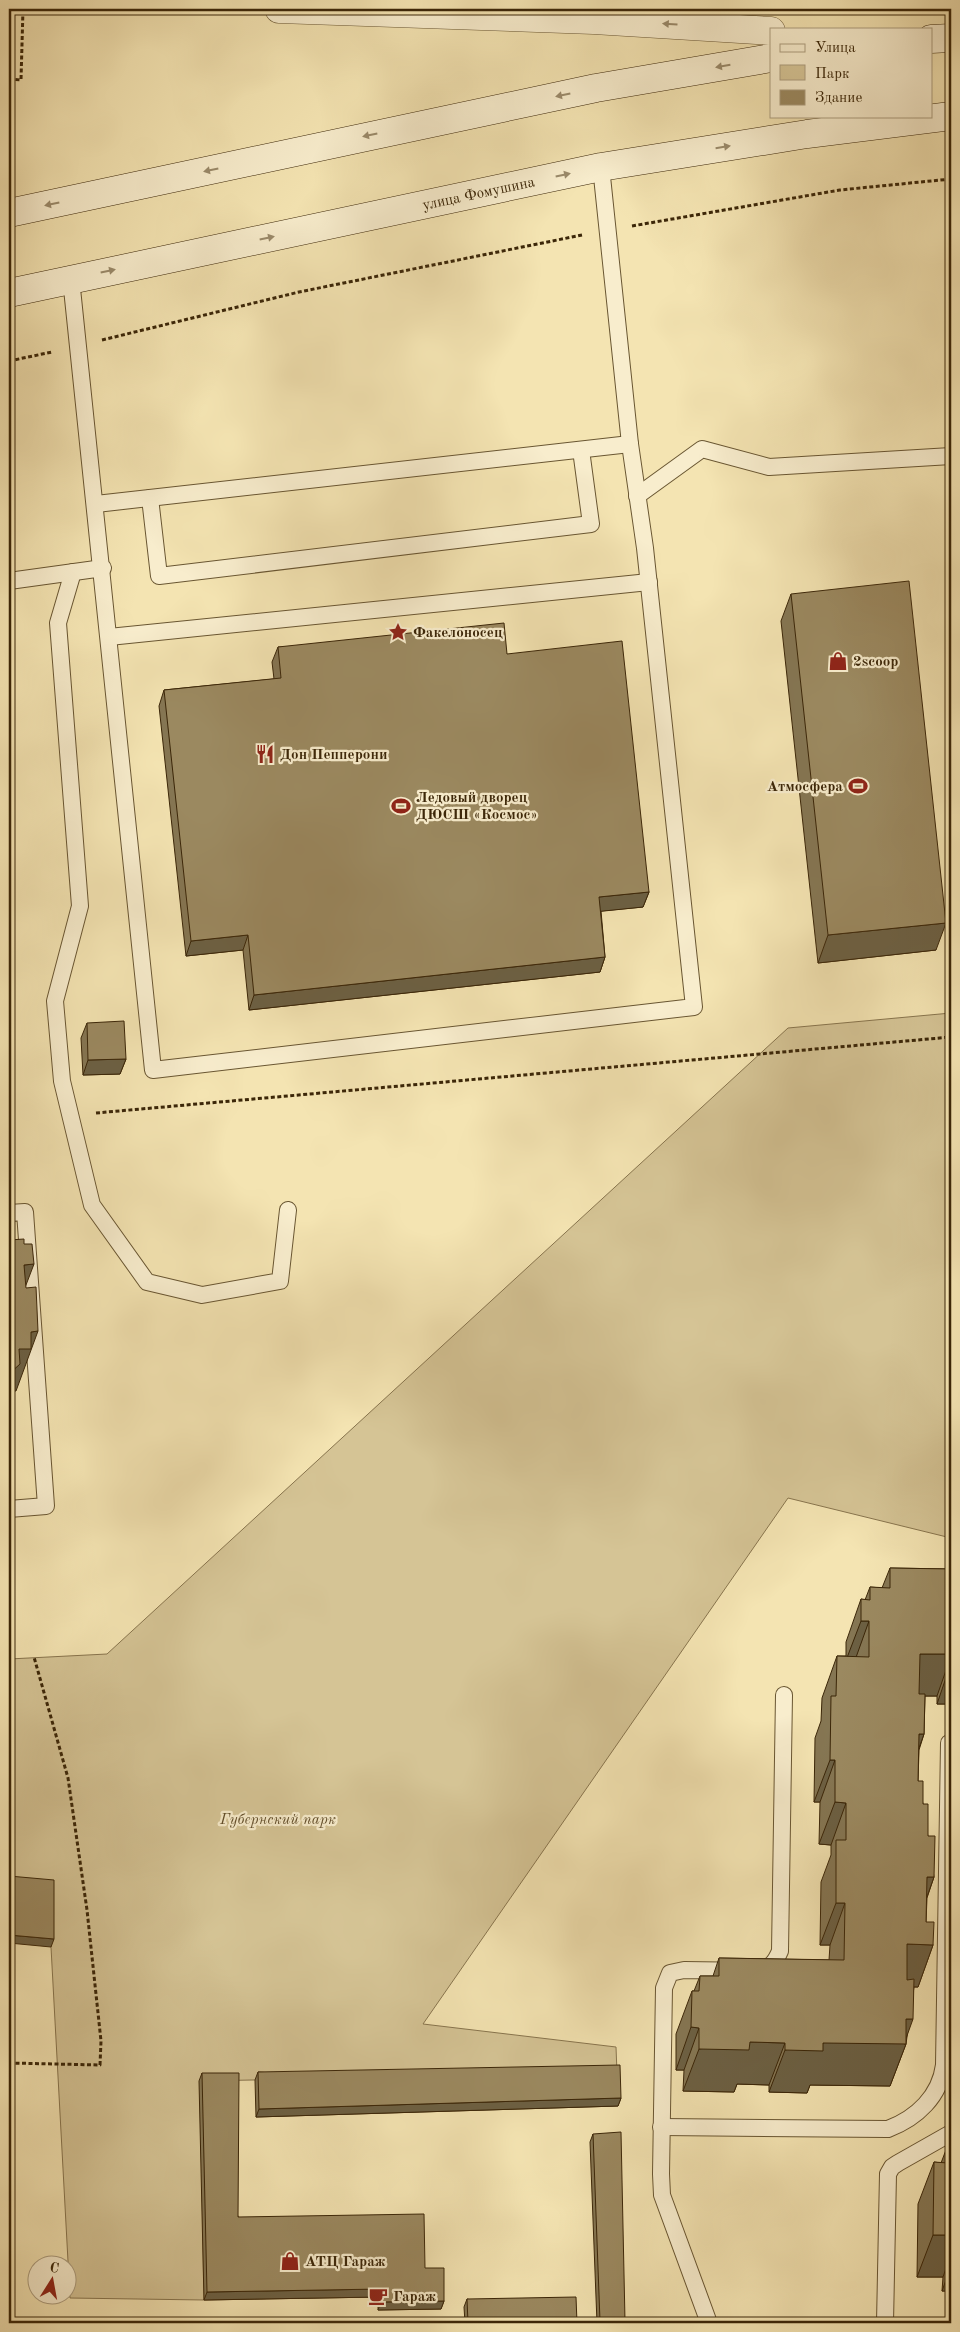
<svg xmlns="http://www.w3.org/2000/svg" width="960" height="2332" viewBox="0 0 960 2332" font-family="'Old Standard TT',serif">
<rect width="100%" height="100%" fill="#f4e4b2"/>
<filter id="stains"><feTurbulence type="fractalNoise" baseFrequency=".004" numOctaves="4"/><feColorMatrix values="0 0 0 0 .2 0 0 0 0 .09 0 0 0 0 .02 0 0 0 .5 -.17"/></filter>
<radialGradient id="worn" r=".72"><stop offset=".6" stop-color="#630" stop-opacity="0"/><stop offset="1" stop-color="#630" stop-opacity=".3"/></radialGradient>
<polygon fill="#d5c495" stroke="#88754e" points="951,1013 951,1538 788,1498 423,2024 616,2047 617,2073 200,2081 204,2300 70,2298 51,1947 52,1889 9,1884 9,1659 107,1654 788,1028"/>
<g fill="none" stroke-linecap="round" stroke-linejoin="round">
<g stroke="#695632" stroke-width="18">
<g id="lane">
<polyline points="71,279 153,1070 694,1007 645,548 630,444 601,167"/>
<polyline points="637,496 702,449 769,467 951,456"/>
<polyline points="150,498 159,576 591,524 581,450"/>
<polyline points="96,504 630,444"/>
<polyline points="73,572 58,623 80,906 55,1001 62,1081 92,1205 147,1282 202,1295 280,1281 288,1210"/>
<polyline points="9,581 103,568"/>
<polyline points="109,637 649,582"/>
<polyline points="9,1213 25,1212 46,1506 9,1509"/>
<path d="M 661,2127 L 888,2129 C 917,2118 940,2096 944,2065 L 949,1743"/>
<path d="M 709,2323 L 662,2195 L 661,2174 L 664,1988 L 670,1973 L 684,1970 L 758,1971 C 771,1967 775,1963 780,1951 L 784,1695"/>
<polyline points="885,2323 888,2174 892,2167 898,2163 951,2133"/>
</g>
</g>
<g stroke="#695632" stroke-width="29">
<polyline id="street" points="279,9 594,20 771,31"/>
</g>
<g stroke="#3b2608" stroke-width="29">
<g id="secondary">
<polyline points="931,39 951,38"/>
<polyline points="9,213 596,88 771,58"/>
<path id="s1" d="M 9,293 L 601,167 L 807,134 L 951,116"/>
</g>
</g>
<g stroke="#3b2608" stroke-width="3" stroke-dasharray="4 2.5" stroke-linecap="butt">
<polyline points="9,79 21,80 23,9"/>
<polyline points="632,226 840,190 951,179"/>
<polyline points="102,340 299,292 582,235"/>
<polyline points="9,361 52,352"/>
<polyline points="96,1113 951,1037"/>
<polyline points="9,2063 100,2065 101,2041 87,1910 68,1778 34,1657"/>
</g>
<use href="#lane" stroke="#f8edcd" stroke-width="16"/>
<use href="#street" stroke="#f8edcd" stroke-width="28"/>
<use href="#secondary" stroke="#f8edcd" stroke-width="28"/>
</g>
<g fill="#857653" stroke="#3b2608">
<polygon points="791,594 936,950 818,963 781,621"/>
<polygon points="278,647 507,654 649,892 643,907 601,911 605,957 600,972 249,1010 243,950 186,956 159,706 164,690 274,679 272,662"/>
<polygon points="87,1023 126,1059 120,1074 83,1075 81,1038"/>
<polygon points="890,1568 951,1569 951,1704 937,1704 937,1696 925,1696 924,1734 919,1750 918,1781 923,1804 934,1877 927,1898 926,1922 933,1945 918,1987 914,1987 906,2044 890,2086 810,2085 807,2093 769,2092 769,2085 737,2084 734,2092 683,2091 684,2070 676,2070 676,2034 692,1991 694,1991 700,1976 713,1976 719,1958 829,1960 830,1945 820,1945 821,1882 831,1855 831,1845 819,1844 820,1802 814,1802 815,1738 821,1721 822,1698 837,1656 846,1656 846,1642 861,1599 865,1600 870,1587 882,1588"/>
<polygon points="258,2072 621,2098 618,2106 256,2117 255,2080"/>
<polygon points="202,2073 238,2217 425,2268 444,2301 441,2309 378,2310 378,2297 204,2300 199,2081"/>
<polygon points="593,2134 625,2321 624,2323 597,2323 590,2142"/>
<polygon points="949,2142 951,2142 951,2291 942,2291 943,2277 917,2277 918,2204 934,2162 941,2163"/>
<polygon points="467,2299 577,2323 465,2323 464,2307"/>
</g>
<g fill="#6c6043" stroke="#3b2608">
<polygon points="649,892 643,907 594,912 599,897"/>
<polygon points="946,923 936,950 818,963 828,935"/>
<polygon points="248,935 243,950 186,956 191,941"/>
<polygon points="605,957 600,972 249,1010 254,995"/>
<polygon points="126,1059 120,1074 83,1075 88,1060"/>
<polygon points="34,1264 18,1306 24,1265"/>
<polygon points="38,1331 16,1391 10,1391 9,1393 9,1374 19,1349 31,1332"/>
<polygon points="861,1621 869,1621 854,1663 845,1663"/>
<polygon points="920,1654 951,1654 951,1656 937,1696 905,1696"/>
<polygon points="951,1663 951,1704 937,1704"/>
<polygon points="919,1734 924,1734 909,1776"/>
<polygon points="830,1760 835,1760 820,1802 814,1802"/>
<polygon points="835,1802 846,1803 831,1845 819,1844"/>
<polygon points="927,1877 934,1877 919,1919"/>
<polygon points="836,1903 845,1903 830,1945 820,1945"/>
<polygon points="9,1935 54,1939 51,1947 9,1943"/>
<polygon points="907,1944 933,1945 918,1987 892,1986"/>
<polygon points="906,2019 913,2019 904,2044 906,2044 890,2086 810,2085 807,2093 769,2092 785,2050 823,2043"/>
<polygon points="691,2027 699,2028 684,2070 676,2070"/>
<polygon points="750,2042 785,2043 769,2085 737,2084 734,2092 683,2091 699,2049"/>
<polygon points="621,2098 618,2106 256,2117 259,2109"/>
<polygon points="933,2235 951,2235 951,2254 943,2277 917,2277"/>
<polygon points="951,2266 951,2291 942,2291"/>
<polygon points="381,2289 378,2297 204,2300 207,2292"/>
<polygon points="444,2301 441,2309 378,2310 381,2302"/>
<polygon points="600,2321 625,2321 624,2323 599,2323"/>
</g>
<g fill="#9b8960" stroke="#3b2608">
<polygon points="909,581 946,923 828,935 791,594"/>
<polygon points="504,623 507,654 622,641 649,892 599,897 605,957 254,995 248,935 191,941 164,690 281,678 278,647"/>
<polygon points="124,1021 126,1059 88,1060 87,1023"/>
<polygon points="24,1239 24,1244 32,1244 34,1264 24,1265 26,1288 36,1287 38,1331 31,1332 31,1349 19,1349 20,1364 9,1374 9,1240"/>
<polygon points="890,1568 951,1569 951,1654 920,1654 919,1694 925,1694 924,1734 919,1734 918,1781 923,1781 923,1804 928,1804 928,1836 935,1836 934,1877 927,1877 926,1922 934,1922 933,1945 907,1944 907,1980 914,1979 913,2019 906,2019 906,2044 823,2043 823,2051 785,2050 785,2043 750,2042 749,2050 699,2049 699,2028 691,2027 692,1991 699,1991 700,1976 719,1976 719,1958 844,1960 845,1903 836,1903 836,1840 846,1840 846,1803 835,1802 835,1760 830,1760 831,1696 836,1696 837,1656 869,1657 869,1621 861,1621 861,1599 870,1600 870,1587 890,1588"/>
<polygon points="9,1876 54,1880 54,1939 9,1935"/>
<polygon points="620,2065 621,2098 259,2109 258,2072"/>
<polygon points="202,2073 239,2073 238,2217 424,2214 425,2268 444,2268 444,2301 381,2302 381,2289 207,2292"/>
<polygon points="621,2132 625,2321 600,2321 593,2134"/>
<polygon points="949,2142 951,2142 951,2235 933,2235 934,2162 948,2163"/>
<polygon points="576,2297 577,2323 468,2323 467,2299"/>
</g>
<defs><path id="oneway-solid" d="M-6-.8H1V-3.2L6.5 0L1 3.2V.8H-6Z" transform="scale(1.25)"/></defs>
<g fill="#9a8a6a">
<use href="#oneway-solid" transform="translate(670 24) rotate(-176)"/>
<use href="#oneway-solid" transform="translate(723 66) rotate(170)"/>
<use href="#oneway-solid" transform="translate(563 95) rotate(168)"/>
<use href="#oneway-solid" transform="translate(370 135) rotate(168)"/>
<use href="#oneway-solid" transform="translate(723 147) rotate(-9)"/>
<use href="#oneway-solid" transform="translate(211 170) rotate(168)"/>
<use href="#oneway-solid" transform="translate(563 175) rotate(-12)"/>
<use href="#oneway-solid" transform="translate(52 204) rotate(168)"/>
<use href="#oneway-solid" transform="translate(267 238) rotate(-12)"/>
<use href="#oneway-solid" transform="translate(108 271) rotate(-12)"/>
</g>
<defs>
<g id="sight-bare" transform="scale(1.5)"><path d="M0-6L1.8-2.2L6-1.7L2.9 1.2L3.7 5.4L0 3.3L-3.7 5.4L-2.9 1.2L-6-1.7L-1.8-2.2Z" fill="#8f2418" stroke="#f8edcd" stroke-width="2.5" paint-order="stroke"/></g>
<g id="shop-bare" transform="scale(1.5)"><path d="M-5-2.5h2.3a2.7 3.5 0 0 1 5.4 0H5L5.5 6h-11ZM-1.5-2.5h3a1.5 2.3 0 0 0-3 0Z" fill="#8f2418" stroke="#f8edcd" stroke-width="2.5" paint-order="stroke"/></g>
<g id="restaurant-bare" transform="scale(1.5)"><path d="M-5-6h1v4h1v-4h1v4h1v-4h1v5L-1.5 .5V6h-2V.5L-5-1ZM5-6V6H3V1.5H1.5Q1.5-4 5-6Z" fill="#8f2418" stroke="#f8edcd" stroke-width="2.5" paint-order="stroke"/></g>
<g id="stadium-bare" transform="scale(1.5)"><path d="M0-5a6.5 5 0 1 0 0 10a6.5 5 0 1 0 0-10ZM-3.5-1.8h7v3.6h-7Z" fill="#8f2418" stroke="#f8edcd" stroke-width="2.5" paint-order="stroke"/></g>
<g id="cafe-bare" transform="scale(1.5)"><path d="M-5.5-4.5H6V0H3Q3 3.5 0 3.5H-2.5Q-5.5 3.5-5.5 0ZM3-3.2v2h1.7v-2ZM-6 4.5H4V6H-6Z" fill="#8f2418" stroke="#f8edcd" stroke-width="2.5" paint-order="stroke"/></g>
</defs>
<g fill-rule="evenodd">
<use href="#sight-bare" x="398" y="632"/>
<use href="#shop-bare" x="838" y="661"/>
<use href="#restaurant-bare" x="265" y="754"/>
<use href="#stadium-bare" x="858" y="786"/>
<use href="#stadium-bare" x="401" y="806"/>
<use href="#shop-bare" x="290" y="2261"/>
<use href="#cafe-bare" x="378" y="2296"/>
</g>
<g text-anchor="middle" stroke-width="4.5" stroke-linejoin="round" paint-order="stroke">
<g font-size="15" fill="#3b2608" stroke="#f8edcd">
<text dy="5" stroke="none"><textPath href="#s1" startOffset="480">улица Фомушина</textPath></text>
</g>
<g font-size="15" font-weight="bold" fill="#3b2608" stroke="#f8edcd" text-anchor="start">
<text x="413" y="637">Факелоносец</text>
<text x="853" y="666">2scoop</text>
<text x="280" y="759">Дон Пепперони</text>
<text x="843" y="791" text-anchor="end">Атмосфера</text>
<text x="416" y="802">Ледовый дворец<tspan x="416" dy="17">ДЮСШ «Космос»</tspan></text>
<text x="305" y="2266">АТЦ Гараж</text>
<text x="393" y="2301">Гараж</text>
</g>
<g font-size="15" font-style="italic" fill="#624e2b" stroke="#f8edcd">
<text x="278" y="1824">Губернский парк</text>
</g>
</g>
<rect width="960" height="2332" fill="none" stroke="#f4e4b2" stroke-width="30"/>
<rect x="10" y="10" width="940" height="2312" fill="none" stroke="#3b2608" stroke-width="2.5"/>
<rect x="15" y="15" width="930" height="2302" fill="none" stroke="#3b2608"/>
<rect x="770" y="28" width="162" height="90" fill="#f8edcd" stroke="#ac9d7e"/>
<rect x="780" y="44" width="25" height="8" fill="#f8edcd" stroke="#ac9d7e"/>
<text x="815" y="52" font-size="15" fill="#3b2608">Улица</text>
<rect x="780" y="65" width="25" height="15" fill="#d5c495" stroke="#ac9d7e"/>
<text x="815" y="78" font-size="15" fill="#3b2608">Парк</text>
<rect x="780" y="90" width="25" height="15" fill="#9b8960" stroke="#ac9d7e"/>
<text x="815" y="102" font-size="15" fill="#3b2608">Здание</text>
<g transform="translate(52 2280) rotate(11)"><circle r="24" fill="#f8edcd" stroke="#ac9d7e"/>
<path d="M0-4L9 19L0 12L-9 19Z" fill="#8f2418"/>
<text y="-8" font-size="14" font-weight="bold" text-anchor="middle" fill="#3b2608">С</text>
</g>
<rect width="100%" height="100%" filter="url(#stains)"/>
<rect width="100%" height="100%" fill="url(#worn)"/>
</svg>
